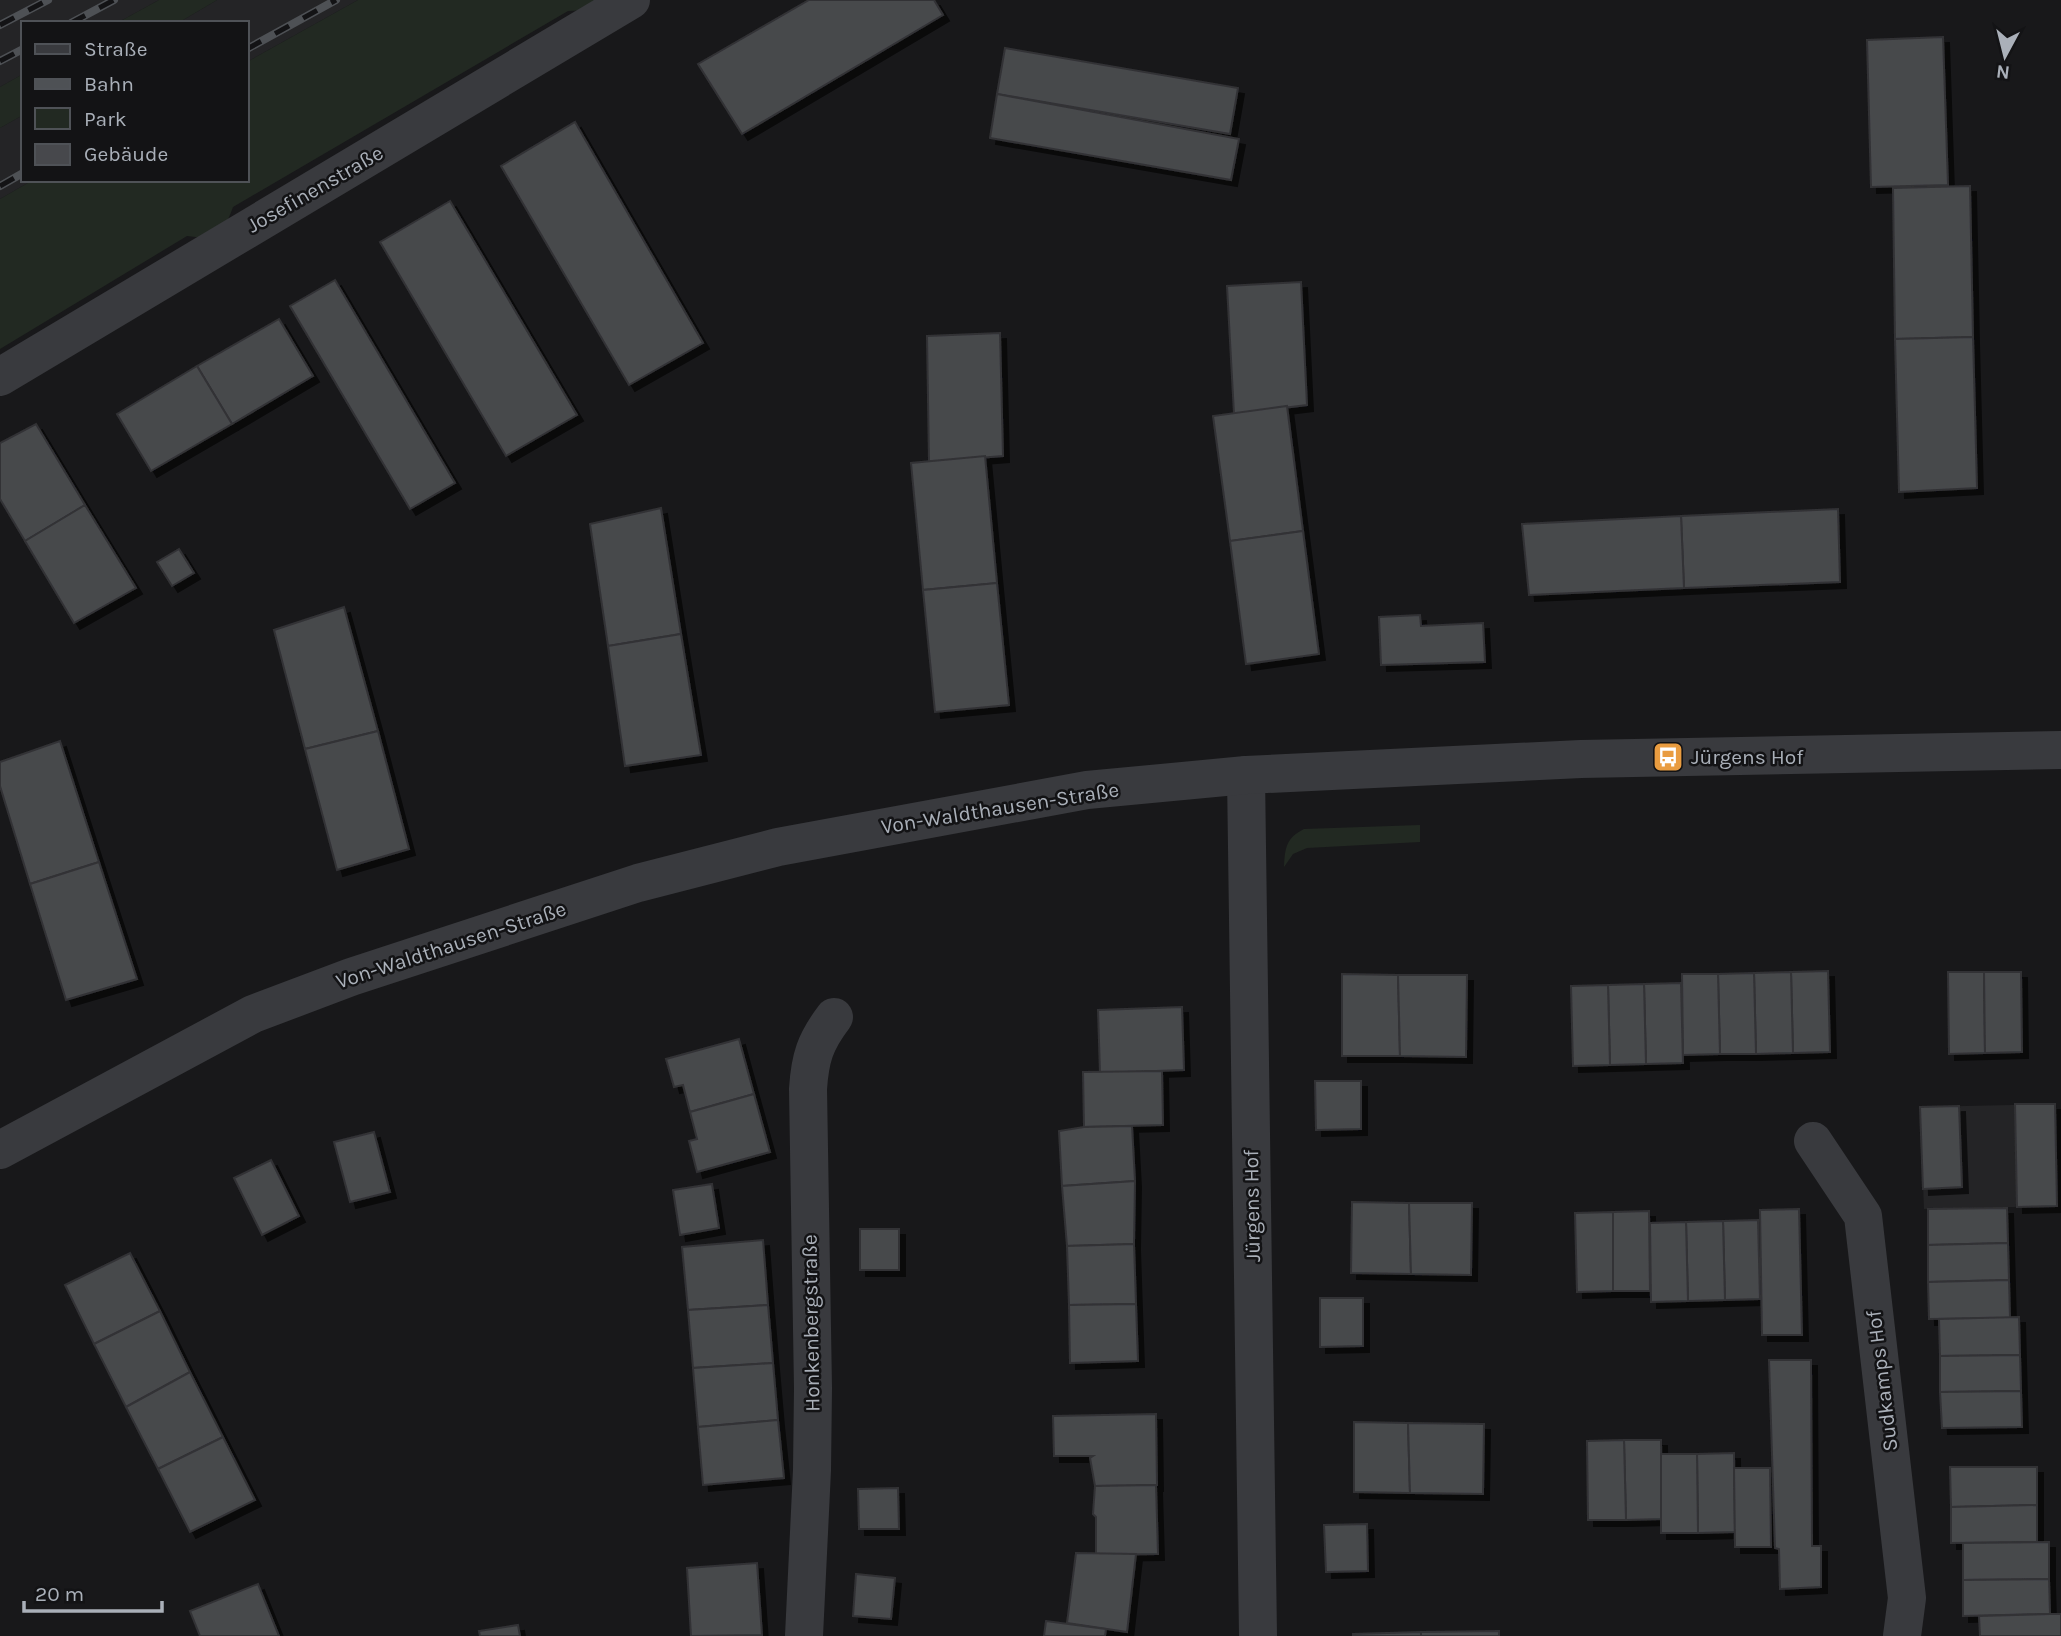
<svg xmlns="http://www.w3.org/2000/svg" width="2061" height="1636" viewBox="0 0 2061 1636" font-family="Karla,sans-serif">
<defs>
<filter id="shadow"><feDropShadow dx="6" dy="6" stdDeviation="0" flood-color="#0009"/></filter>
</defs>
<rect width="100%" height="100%" fill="#18181a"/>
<g fill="#242426">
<polygon points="0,0 159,0 117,23 23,23 23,74 0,87"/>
<polygon points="217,0 358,0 247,62 247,23 178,23"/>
<polygon points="23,115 23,180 33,180 0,199 0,128"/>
<polygon points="2055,1104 2057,1206 1924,1209 1920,1107"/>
</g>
<g fill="#222922">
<polygon points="159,0 217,0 178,23 117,23"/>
<path d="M 358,0 L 606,0 L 591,10 L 568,11 L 233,207 C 222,236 218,240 187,236 L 0,349 L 0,199 L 33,180 L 247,180 L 247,62 Z"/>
<polygon points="23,74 23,115 0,128 0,87"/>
<path d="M 1420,825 L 1420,842 L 1307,848 L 1293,854 L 1284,867 C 1285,848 1286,838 1304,829 Z"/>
</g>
<g fill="#47484c" stroke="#323235" stroke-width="2" filter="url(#shadow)">
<polygon points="809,0 934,0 943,15 742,134 698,64"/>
<polygon points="1943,37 1948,185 1871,187 1867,40"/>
<polygon points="1005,48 1238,88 1230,134 997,94"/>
<polygon points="997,94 1239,139 1231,180 990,138"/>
<polygon points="575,122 703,343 629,385 501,166"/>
<polygon points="1970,186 1973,337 1895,339 1893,188"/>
<polygon points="450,201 577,415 506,456 380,242"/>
<polygon points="335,280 455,483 410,509 290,306"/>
<polygon points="1301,282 1307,405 1234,414 1227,286"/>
<polygon points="279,319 313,376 232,424 197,366"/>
<polygon points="1000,333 1003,456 929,462 927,336"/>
<polygon points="1973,337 1977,488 1899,492 1895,339"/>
<polygon points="197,366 232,424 151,471 117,414"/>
<polygon points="1287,406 1303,531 1230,541 1213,416"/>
<polygon points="36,424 85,505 25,541 0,499 0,443"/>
<polygon points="985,456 997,583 923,590 911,463"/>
<polygon points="85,505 136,588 74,623 25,541"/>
<polygon points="661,508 681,634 608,646 590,524"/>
<polygon points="1838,509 1840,582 1684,588 1681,516"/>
<polygon points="1681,516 1684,588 1529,595 1522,524"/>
<polygon points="1303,531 1319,654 1246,664 1230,541"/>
<polygon points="179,549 194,573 172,586 157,562"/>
<polygon points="997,583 1009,705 935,712 923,590"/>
<polygon points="344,607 378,731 305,749 274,630"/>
<polygon points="1420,615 1421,626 1483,623 1485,662 1381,665 1379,617"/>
<polygon points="681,634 701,755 625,766 608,646"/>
<polygon points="378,731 409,849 337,870 305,749"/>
<polygon points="60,741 99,862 30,884 0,786 0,762"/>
<polygon points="99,862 137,979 66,1000 30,884"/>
<polygon points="1828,971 1830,1052 1793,1053 1791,972"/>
<polygon points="1791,972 1793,1053 1756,1054 1754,973"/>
<polygon points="1948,972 1984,972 1985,1053 1949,1054"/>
<polygon points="1984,972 2021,972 2022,1052 1985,1053"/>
<polygon points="1754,973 1756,1054 1720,1054 1718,974"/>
<polygon points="1342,974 1398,975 1400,1056 1342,1056"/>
<polygon points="1682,974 1718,974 1720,1054 1683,1055"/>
<polygon points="1398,975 1467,975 1466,1057 1400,1056"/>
<polygon points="1681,983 1683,1063 1646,1064 1644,984"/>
<polygon points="1644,984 1646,1064 1610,1065 1608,985"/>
<polygon points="1608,985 1610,1065 1573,1066 1571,986"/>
<polygon points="1182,1007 1184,1070 1100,1073 1098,1010"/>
<polygon points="739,1039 754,1094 690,1112 683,1085 674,1087 666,1059"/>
<polygon points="1162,1071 1163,1125 1084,1127 1083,1072"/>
<polygon points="1315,1081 1361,1081 1361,1129 1316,1130"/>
<polygon points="754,1094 770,1152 697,1172 689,1141 697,1139 690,1112"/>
<polygon points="2015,1104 2055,1104 2057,1206 2017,1207"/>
<polygon points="1959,1106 1962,1187 1923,1189 1920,1107"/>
<polygon points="1132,1126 1135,1181 1062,1186 1059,1131 1084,1127"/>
<polygon points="374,1132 390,1192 350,1202 334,1142"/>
<polygon points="271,1160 299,1216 262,1235 234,1178"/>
<polygon points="1135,1181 1134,1244 1067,1246 1062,1186"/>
<polygon points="712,1184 719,1228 680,1235 673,1190"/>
<polygon points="1352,1202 1409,1203 1411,1274 1351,1273"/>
<polygon points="1409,1203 1472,1203 1471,1275 1411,1274"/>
<polygon points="2007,1208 2008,1243 1928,1245 1928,1209"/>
<polygon points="1799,1209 1802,1335 1762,1335 1760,1210"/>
<polygon points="1649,1211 1650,1291 1613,1291 1613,1212"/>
<polygon points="1613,1212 1613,1291 1577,1292 1575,1213"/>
<polygon points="1758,1220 1760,1299 1725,1300 1723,1221"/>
<polygon points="1723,1221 1725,1300 1688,1301 1686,1222"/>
<polygon points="1686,1222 1688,1301 1651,1302 1650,1223"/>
<rect x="860" y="1229" width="39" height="41"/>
<polygon points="763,1240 768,1305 688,1310 682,1247"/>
<polygon points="2008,1243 2009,1280 1928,1282 1928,1245"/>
<polygon points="1134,1244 1136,1304 1069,1305 1067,1246"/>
<polygon points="130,1253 160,1311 94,1344 65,1285"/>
<polygon points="2009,1280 2010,1318 1929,1319 1928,1282"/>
<polygon points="1320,1298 1363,1298 1363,1346 1320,1347"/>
<polygon points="1136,1304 1138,1361 1070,1363 1069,1305"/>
<polygon points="768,1305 773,1363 693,1368 688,1310"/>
<polygon points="160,1311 190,1372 126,1407 94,1344"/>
<polygon points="2019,1317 2020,1355 1940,1356 1939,1319"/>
<polygon points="2020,1355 2021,1391 1940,1392 1940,1356"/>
<polygon points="1769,1360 1811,1360 1812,1546 1821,1546 1821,1587 1780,1589 1779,1549 1775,1548"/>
<polygon points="773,1363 778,1420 698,1427 693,1368"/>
<polygon points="190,1372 223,1437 158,1469 126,1407"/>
<polygon points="2021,1391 2022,1427 1942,1428 1940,1392"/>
<polygon points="1156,1414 1157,1485 1095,1486 1090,1458 1093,1456 1054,1456 1053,1416"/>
<polygon points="778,1420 784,1478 703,1485 698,1427"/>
<polygon points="1354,1422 1408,1423 1410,1493 1354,1492"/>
<polygon points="1408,1423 1484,1424 1483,1494 1410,1493"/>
<polygon points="223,1437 255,1500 190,1532 158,1469"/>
<polygon points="1624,1440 1661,1440 1662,1519 1626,1520"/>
<polygon points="1624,1440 1626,1520 1588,1520 1587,1441"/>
<polygon points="1734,1453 1735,1532 1698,1533 1697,1454"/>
<polygon points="1661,1454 1697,1454 1698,1533 1661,1533"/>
<polygon points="1950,1467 2037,1467 2037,1505 1951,1507"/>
<polygon points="1734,1468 1770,1468 1771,1547 1735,1547"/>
<polygon points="1156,1485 1158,1554 1096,1555 1096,1517 1093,1514 1095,1486"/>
<polygon points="898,1488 899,1529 859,1529 858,1489"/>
<polygon points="2037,1505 2037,1542 1951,1543 1951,1507"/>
<polygon points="1367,1524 1368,1571 1326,1572 1324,1525"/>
<polygon points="2049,1542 2049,1579 1963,1580 1963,1543"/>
<polygon points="1076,1553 1136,1554 1127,1632 1067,1623"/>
<polygon points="757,1563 762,1635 691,1636 687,1568"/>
<polygon points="856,1574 895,1578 891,1619 853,1616"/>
<polygon points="2049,1579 2050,1614 1963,1616 1963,1580"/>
<polygon points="258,1584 279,1636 200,1636 190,1611"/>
<polygon points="2050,1614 2061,1614 2061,1636 1980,1636 1979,1616"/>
<polygon points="1046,1621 1106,1629 1105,1636 1044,1636"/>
<polygon points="518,1625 520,1636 480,1636 479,1631"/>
<polygon points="1499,1631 1499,1636 1421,1636 1421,1632"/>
<polygon points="1421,1632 1421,1636 1353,1636 1353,1634"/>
</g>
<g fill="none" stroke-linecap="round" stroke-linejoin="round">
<g stroke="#393a3e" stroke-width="38">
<polyline points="0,377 631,0"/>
<polyline points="1246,775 1258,1636"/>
<polyline points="1813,1141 1863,1216 1907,1598 1902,1636"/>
<path d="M 804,1636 L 812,1470 L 813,1388 L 808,1089 C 810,1058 815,1042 834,1017"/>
</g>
<polyline stroke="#393a3e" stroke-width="38" points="0,1150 253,1014 351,977 638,883 778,847 1087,790 1246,775 1581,759 2061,750"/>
<g stroke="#4e5155" stroke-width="8">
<g id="rail">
<polyline points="71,23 114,0"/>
<polyline points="0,25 48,0"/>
<polyline points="247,49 336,0"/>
<polyline points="0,61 23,49"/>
<polyline points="0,186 23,173"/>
</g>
</g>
<use href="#rail" stroke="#131315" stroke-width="5" stroke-dasharray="16" stroke-linecap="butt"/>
</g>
<defs>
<g id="bus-square" transform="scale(1.575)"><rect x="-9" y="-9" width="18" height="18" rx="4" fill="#e99c40" stroke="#131315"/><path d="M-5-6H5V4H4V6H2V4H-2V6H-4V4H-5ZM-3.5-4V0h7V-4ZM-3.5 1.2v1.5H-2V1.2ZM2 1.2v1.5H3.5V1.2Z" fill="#fff"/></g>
</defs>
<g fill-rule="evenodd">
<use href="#bus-square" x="1668" y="757"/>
</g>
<g text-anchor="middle" stroke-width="5" stroke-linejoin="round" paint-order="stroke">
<g font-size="21" fill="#aab0b9" stroke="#131315">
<text transform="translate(315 189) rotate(-30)" y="7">Josefinenstraße</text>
<text transform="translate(1000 808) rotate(-9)" y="7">Von-Waldthausen-Straße</text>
<text transform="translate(451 945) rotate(-18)" y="7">Von-Waldthausen-Straße</text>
<text transform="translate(1252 1206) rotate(-91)" y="7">Jürgens Hof</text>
<text transform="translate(811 1323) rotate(-91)" y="7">Honkenbergstraße</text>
<text transform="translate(1882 1381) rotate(-97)" y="7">Sudkamps Hof</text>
</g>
<g font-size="21" fill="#aab0b9" stroke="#131315" text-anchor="start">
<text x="1691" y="764">Jürgens Hof</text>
</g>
</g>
<rect x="21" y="21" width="228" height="161" fill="#131315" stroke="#4f5257" stroke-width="2"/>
<rect x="35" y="44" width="35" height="10" fill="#393a3e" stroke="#4f5257" stroke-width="2"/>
<text x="84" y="56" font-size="21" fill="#aab0b9">Straße</text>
<rect x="35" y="79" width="35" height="10" fill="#4e5155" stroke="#4f5257" stroke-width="2"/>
<text x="84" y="91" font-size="21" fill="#aab0b9">Bahn</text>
<rect x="35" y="108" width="35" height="21" fill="#222922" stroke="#4f5257" stroke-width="2"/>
<text x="84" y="126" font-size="21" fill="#aab0b9">Park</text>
<rect x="35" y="144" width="35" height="21" fill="#47484c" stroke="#4f5257" stroke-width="2"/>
<text x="84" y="161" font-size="21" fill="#aab0b9">Gebäude</text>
<g transform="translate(2005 56) rotate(187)" stroke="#131315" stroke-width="5" paint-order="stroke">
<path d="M0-5L12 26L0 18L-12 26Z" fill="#aab0b9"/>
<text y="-10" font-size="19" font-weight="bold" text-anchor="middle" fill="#aab0b9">N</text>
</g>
<path d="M24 1601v10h138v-10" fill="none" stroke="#aab0b9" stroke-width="3.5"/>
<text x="35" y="1601" font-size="21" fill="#aab0b9" stroke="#131315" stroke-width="5" paint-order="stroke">20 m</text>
</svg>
